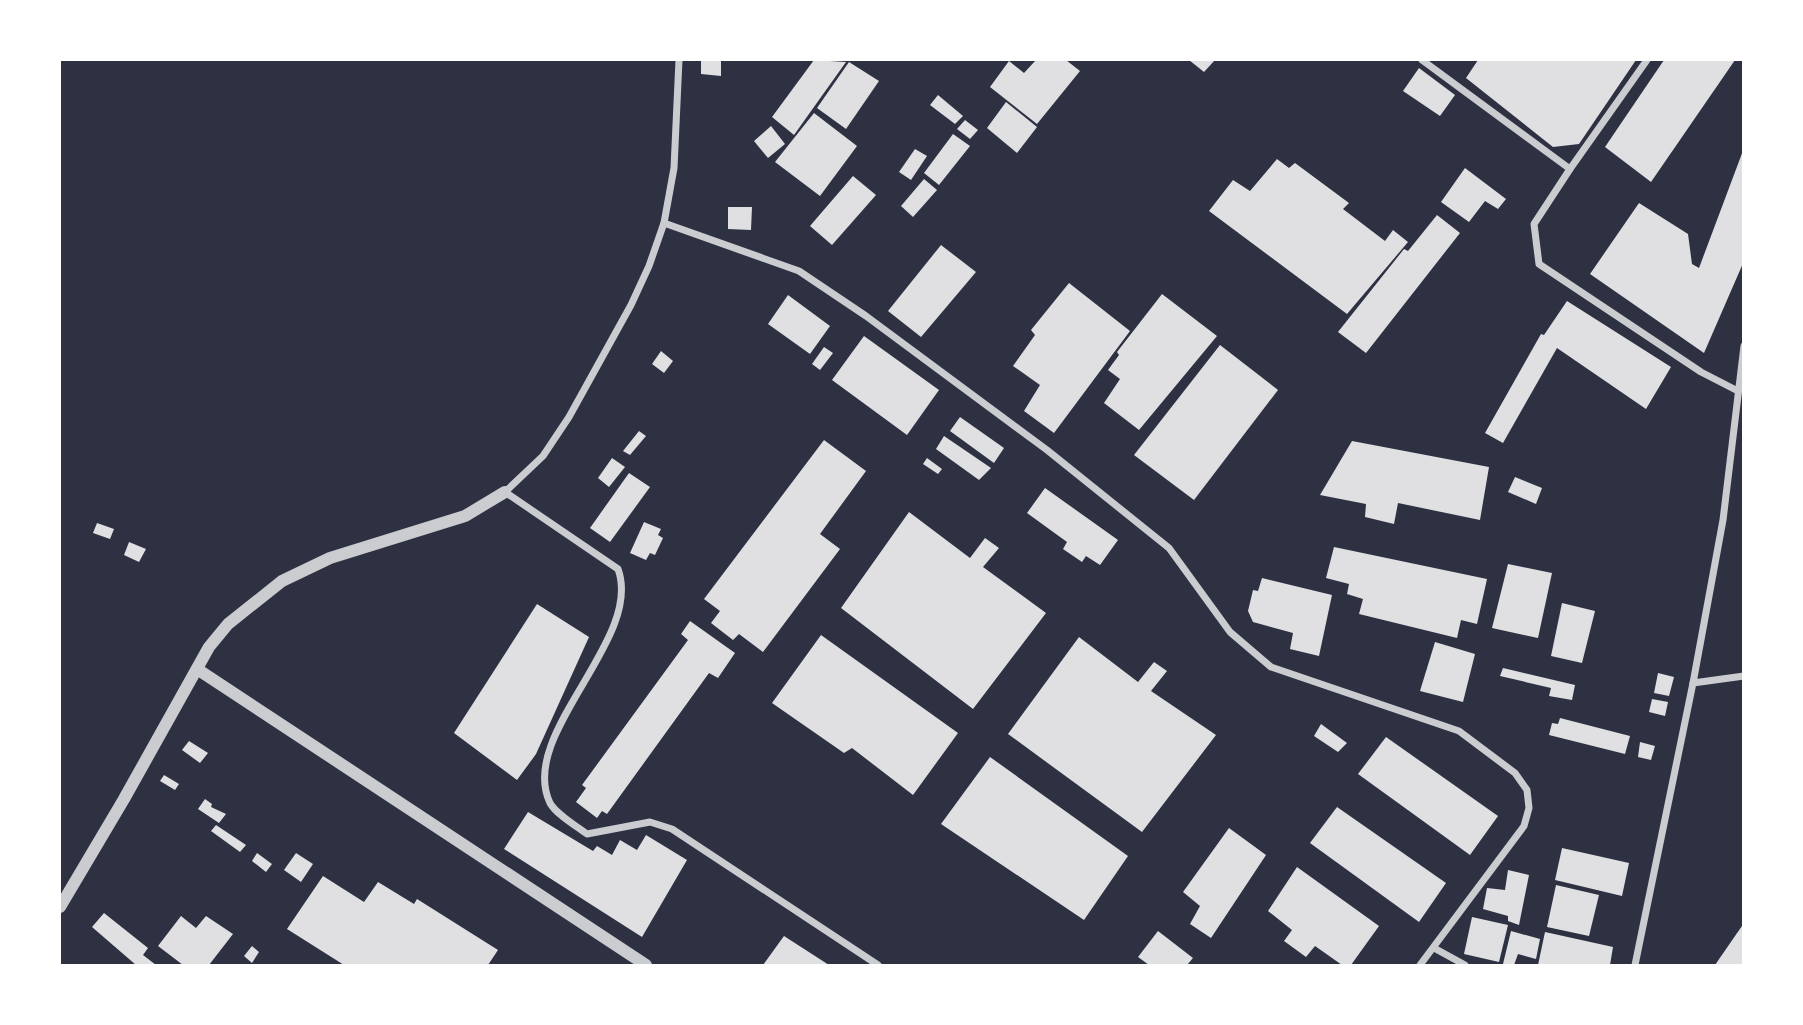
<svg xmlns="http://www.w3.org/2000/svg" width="1803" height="1025" viewBox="0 0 1803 1025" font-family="'Noto Sans',sans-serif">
<rect width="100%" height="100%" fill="#2d3142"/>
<g fill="#e0e0e3">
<polygon points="701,60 721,60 721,76 701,74"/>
<polygon points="814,60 846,62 794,135 772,117"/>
<polygon points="1036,60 1066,60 1080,71 1037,124 990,87 1009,61 1024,73"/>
<polygon points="1189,60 1215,60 1204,72"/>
<polygon points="1478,60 1544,61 1636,60 1579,144 1553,147 1466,78"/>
<polygon points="1664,60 1735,60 1651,182 1605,147"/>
<polygon points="849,62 879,81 846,129 817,108"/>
<polygon points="1419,68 1455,95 1440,116 1403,91"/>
<polygon points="938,95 963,116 955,124 930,105"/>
<polygon points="1006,102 1037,127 1017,153 987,128"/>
<polygon points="814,113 857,146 820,196 775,162"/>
<polygon points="965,120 978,130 970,139 957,129"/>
<polygon points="771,126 785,144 768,158 754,141"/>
<polygon points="953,134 970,146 939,185 924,173"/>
<polygon points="1744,148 1744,261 1704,353 1590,274 1639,203 1688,234 1692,264 1699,268"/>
<polygon points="915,149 927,156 911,180 899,172"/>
<polygon points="1277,159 1289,168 1295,163 1349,203 1343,209 1385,241 1393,230 1408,242 1347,314 1209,211 1233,180 1250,191"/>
<polygon points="1465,168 1506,199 1498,209 1485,201 1469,222 1441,202"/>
<polygon points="853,176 876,195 832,245 810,226"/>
<polygon points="924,179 937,190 913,217 901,206"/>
<polygon points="728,207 752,207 751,230 728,229"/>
<polygon points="1437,215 1460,233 1366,353 1338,332 1404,249 1408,251"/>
<polygon points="941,245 976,272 921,337 888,311"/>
<polygon points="1069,283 1130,331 1054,433 1024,411 1040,385 1013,366 1035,335 1031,330"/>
<polygon points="1162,294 1217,336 1139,430 1104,403 1120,379 1108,370 1119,355 1117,352"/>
<polygon points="788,295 830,326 810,354 768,324"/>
<polygon points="1567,301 1671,367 1646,409 1557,348 1503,443 1485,433 1541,334 1544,335"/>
<polygon points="864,336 939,390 907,435 832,380"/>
<polygon points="1220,345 1278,390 1194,500 1134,455"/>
<polygon points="824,347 833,353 820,370 812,364"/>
<polygon points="661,351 673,361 664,373 652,364"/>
<polygon points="960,417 1004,448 994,463 950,431"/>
<polygon points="639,431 646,436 630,455 623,451"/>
<polygon points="944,436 991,468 979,480 936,449"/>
<polygon points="824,440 866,471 820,534 840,549 763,652 739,634 733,640 711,623 720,611 704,599"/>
<polygon points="1352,441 1489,467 1480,520 1398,503 1394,524 1365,517 1366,504 1320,495"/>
<polygon points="612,458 625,467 609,487 598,478"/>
<polygon points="927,458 942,469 938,474 923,464"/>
<polygon points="629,473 650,487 610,542 590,528"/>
<polygon points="1515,477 1542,488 1536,504 1508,492"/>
<polygon points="1045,488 1118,540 1100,565 1086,556 1082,562 1063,549 1067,542 1027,513"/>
<polygon points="909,512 970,558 985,538 999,548 983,567 1046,613 973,709 841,608"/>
<polygon points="644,522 661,529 658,535 663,538 655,555 650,553 646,560 630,553"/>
<polygon points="97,523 114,529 110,539 93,533"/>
<polygon points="129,542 146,549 139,562 124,555"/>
<polygon points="1334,547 1487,579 1477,624 1461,620 1457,638 1359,614 1363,599 1347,594 1349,584 1326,578"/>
<polygon points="1508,564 1552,573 1538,638 1492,628"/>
<polygon points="1262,578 1332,595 1319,656 1290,649 1293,633 1253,622 1248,611 1253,590 1258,591"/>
<polygon points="1562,603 1595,611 1582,663 1551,656"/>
<polygon points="537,604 589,637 536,754 517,780 454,733"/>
<polygon points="690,621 735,653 718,678 709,673 607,814 602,811 597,818 576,802 586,788 582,785 688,640 681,634"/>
<polygon points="821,635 958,733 913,795 852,748 844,753 772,703"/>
<polygon points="1079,637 1138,682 1154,662 1167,671 1151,691 1216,735 1142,832 1008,734"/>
<polygon points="1435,642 1475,654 1463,702 1420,691"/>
<polygon points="1503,668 1575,685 1572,700 1549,696 1551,688 1500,676"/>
<polygon points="1658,673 1674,677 1669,696 1654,693"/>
<polygon points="1652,699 1668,702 1665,716 1649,712"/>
<polygon points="1560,718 1630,736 1625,754 1549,735 1552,723 1558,724"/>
<polygon points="1321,724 1347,743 1338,752 1314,736"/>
<polygon points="1386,737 1498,816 1470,855 1358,774"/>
<polygon points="189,741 208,753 200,763 182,750"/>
<polygon points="1640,742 1655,746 1651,760 1638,757"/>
<polygon points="990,757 1128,856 1084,920 941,824"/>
<polygon points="164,775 179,784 175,790 160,781"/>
<polygon points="205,799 212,804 211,807 226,814 219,823 198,809"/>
<polygon points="1337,807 1446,883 1419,922 1310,843"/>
<polygon points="528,812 593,851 597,846 612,855 620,840 637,850 646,835 687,860 642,937 504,849"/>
<polygon points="216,825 246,845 240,852 211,831"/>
<polygon points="1229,828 1266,855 1211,938 1190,924 1200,906 1183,892"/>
<polygon points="1562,848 1629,863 1622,896 1555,880"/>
<polygon points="257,853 272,864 266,872 252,861"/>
<polygon points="296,853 313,864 301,882 284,870"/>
<polygon points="1297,867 1379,926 1351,965 1342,965 1315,946 1306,957 1284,941 1292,930 1268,911"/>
<polygon points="1508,870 1529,875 1519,925 1508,921 1508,916 1483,909 1487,888 1505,890"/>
<polygon points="323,876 364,902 378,882 414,904 417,899 498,950 488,965 344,965 287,929"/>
<polygon points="1556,885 1599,895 1589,936 1547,927"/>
<polygon points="104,913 148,948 143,955 156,965 136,965 92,927"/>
<polygon points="181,916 196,928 206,916 233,934 209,965 183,965 158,946"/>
<polygon points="1472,917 1508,925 1499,962 1464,954"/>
<polygon points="1744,923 1744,965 1715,965"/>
<polygon points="1158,931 1193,958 1187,965 1149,965 1138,957"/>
<polygon points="1511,931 1540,939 1536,959 1518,954 1514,965 1503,964"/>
<polygon points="1545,932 1613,947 1610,965 1538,965"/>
<polygon points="784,936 829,965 763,965"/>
<polygon points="252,946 259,952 252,963 244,956"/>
</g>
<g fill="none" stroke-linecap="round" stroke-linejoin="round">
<g stroke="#caccd0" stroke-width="7">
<path d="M 679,60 L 674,168 L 664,223 L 649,266 L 631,305 L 569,417 L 543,456 L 505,492 L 618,569 C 644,640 517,734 550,803 C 556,814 576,826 587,834 L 650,822 L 672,829 L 878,965"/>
<polyline points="1422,60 1570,169 1647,60"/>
<polyline points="1570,169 1534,224 1539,264 1701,372 1736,390"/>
<polyline points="664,223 799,271 866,316 1047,450 1169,548 1230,632 1271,667 1459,731 1515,773 1527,790 1529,808 1524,826 1420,965"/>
<polyline points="1693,683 1723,520 1744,346"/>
<polyline points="1434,948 1465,965"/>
<polyline points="1635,965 1693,683 1744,676"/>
</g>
<g stroke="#caccd0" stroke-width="12">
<polyline points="197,669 646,965"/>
<polyline points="60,907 124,799 209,647 228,624 282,581 330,558 465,516 505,492"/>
</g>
</g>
<rect width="1803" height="1025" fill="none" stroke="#ffffff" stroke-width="122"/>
</svg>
